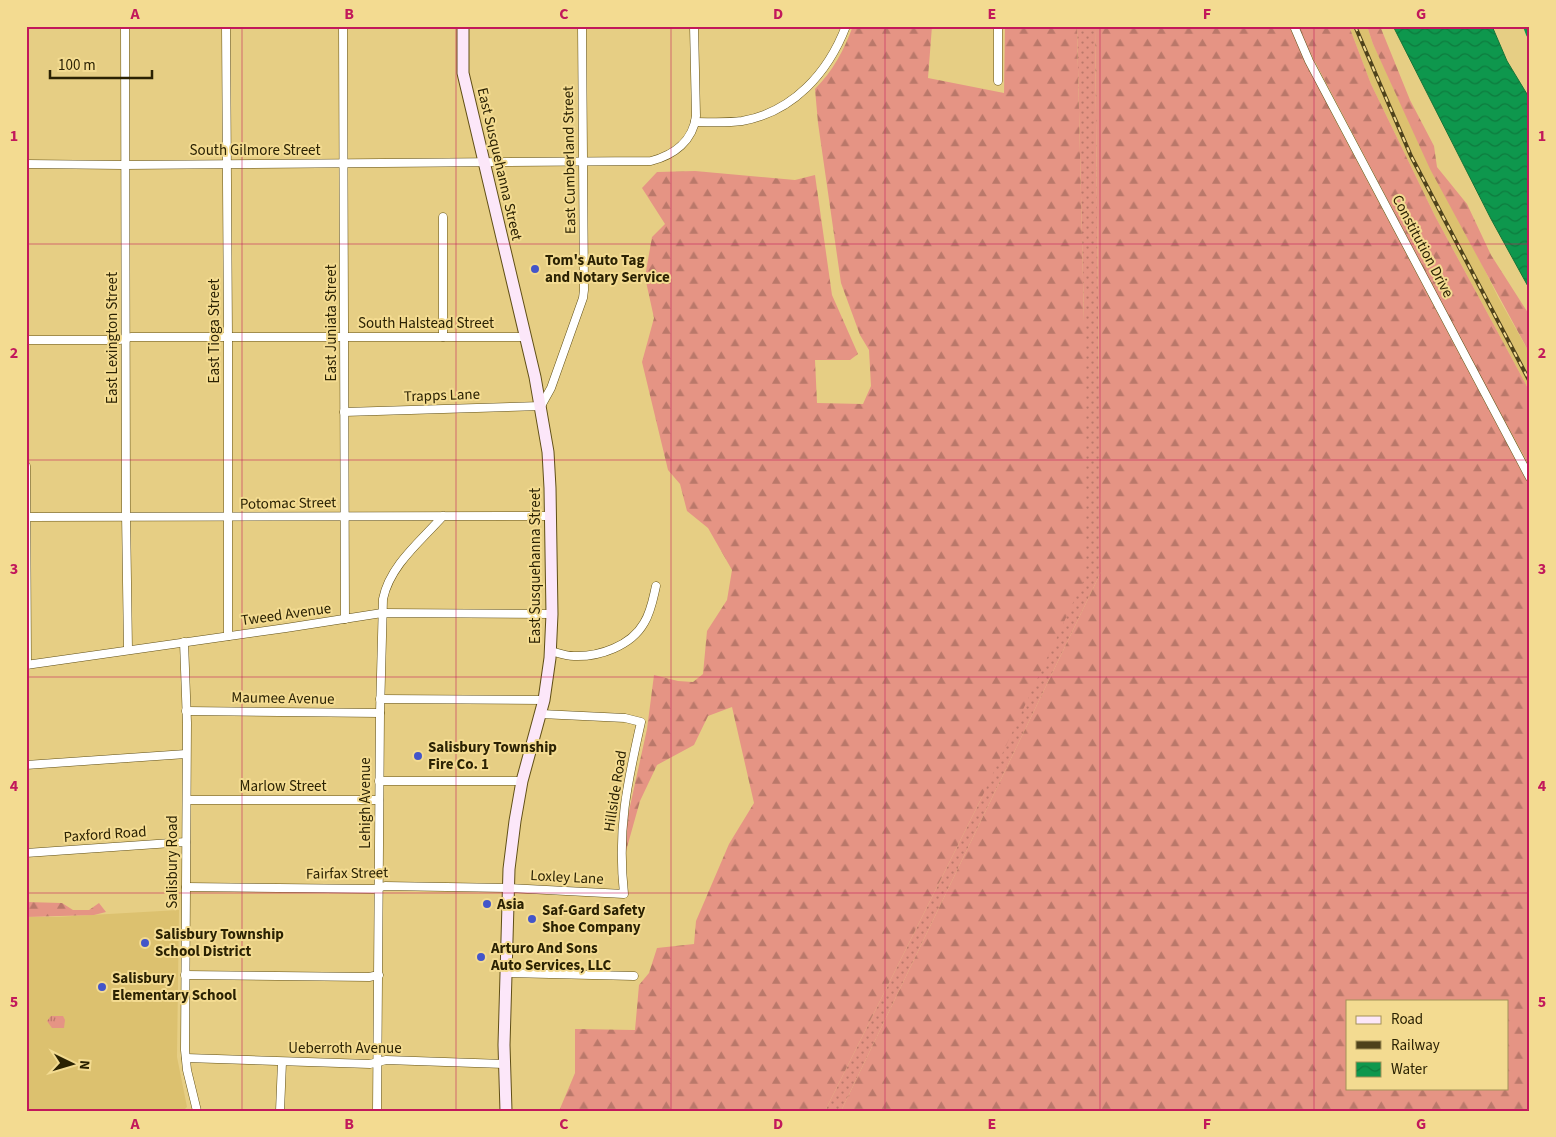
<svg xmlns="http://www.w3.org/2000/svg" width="1556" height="1137" viewBox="0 0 1556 1137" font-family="'Source Sans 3',sans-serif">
<defs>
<pattern id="grass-dots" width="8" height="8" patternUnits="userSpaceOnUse" patternTransform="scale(1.25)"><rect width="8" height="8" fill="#e59484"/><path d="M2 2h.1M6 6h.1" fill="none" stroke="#ba786a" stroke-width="1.8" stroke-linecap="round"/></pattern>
<pattern id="forest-firs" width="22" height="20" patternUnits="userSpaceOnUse" patternTransform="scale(1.25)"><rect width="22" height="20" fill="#e59484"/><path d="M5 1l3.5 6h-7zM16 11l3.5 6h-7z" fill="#ba786a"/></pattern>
<pattern id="park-tufts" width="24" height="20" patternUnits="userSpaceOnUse" patternTransform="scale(1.25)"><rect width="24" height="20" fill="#e59484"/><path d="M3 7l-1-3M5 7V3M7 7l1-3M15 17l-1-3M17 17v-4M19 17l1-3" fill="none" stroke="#ba786a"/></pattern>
<pattern id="water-waves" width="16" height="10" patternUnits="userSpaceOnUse" patternTransform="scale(1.25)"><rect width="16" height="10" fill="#0e974d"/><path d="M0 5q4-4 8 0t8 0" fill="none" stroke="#0e7b3e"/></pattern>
</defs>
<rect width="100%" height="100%" fill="#e6ce84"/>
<g fill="#dcc16f">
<polygon points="1349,26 1367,26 1373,44 1498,297 1530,354 1530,392 1435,216 1371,84"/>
<polygon points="179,910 177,1057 187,1107 183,1111 26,1111 26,917 56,917"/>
</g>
<polygon fill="url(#grass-dots)" points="1077,26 1095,26 1101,572 841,1111 825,1111 982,797 1084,321"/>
<g fill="url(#forest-firs)" fill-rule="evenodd">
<path d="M 853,26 L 932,26 L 928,78 L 1004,93 L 1005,26 L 1077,26 L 1084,321 L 1086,575 L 982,797 L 825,1111 L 559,1111 L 575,1073 L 575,1029 L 635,1030 L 639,985 L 649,973 L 657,948 L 694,944 L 696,921 L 729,844 L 754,803 L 732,707 L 708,716 L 694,745 L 657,765 L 640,801 L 626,851 L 625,829 L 647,729 L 654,675 L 678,681 L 693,682 L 703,674 L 707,631 L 727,600 L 732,570 L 708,528 L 687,511 L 680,484 L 668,470 L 642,362 L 654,318 L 645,277 L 652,237 L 665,224 L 642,188 L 657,172 L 695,171 L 795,180 L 815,175 L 832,295 L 858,354 L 850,360 L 815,360 L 817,403 L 863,404 L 871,386 L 869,350 L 860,335 L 841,283 L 818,123 L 815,89 C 833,71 844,50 853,26 Z"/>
<path d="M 1095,26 L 1289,26 L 1333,116 L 1530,487 L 1530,1111 L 841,1111 L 1101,572 ZM 1347,1001 L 1507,1001 L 1507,1088 L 1347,1088 Z"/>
<polygon points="1298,26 1349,26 1371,84 1435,216 1530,392 1530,467 1470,357 1302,37"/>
<polygon points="1367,26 1380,26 1410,100 1434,146 1437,167 1467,204 1491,255 1530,316 1530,354 1430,169 1373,44"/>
<polygon points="26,902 62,903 73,910 89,910 99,903 106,912 94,915 26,917"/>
</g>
<polygon fill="url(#park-tufts)" points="51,1016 63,1016 65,1020 64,1028 52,1028 47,1021"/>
<polygon fill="url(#water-waves)" stroke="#177437" points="1393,26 1492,26 1507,61 1530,99 1530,290 1491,219"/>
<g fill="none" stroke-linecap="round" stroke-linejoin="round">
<polyline stroke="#0e974d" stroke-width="8" points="1527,26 1530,34"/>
<g stroke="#604f16" stroke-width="9">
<g id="minor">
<polyline points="125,26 126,513 128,650"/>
<polyline points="226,26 228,338 228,636"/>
<polyline points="343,26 345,619"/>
<polyline points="998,26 998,81"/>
<polyline points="1294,26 1309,61 1530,478"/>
<path d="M 695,122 C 711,122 727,123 742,121 C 793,112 828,73 846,26"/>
<path d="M 26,164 L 123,165 L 651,161 C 674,155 693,141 696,116 L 694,26"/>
<polyline points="443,217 443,337"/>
<polyline points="26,340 120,340 131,337 526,337"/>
<polyline points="344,412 541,406 551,388 583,298 584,290 582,26"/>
<polyline points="26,466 27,665"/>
<polyline points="26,517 551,516"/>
<polyline points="184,642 187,723 185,1050 187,1070 197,1111"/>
<path d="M 551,651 C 558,653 566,656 574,656 C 599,657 631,646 644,623 C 651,612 653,599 656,586"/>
<polyline points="26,665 286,628 382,613 552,614"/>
<polyline points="380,699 544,700"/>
<polyline points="186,711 380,713"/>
<polyline points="26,765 186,754"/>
<polyline points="379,781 522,781"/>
<polyline points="187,800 379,800"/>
<polyline points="26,853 186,842"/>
<path d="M 186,887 L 374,889 L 385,886 L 508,888 L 624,894 C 617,830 627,784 641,722 L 625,718 L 541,714"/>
<polyline points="506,973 634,976"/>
<polyline points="185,975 369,977 379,975"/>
<polyline points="186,1058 370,1064 386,1060 504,1064"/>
<polyline points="280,1111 282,1062"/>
<path d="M 377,1111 L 380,713 L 383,599 C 390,565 421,541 443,516"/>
</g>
</g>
<g stroke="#604f16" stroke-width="13">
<polyline id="secondary" points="463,26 463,73 535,377 548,452 550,488 552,614 550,658 544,700 522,781 515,821 509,869 504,1045 506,1111"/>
</g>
<use href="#minor" stroke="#fff" stroke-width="8"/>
<use href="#secondary" stroke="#fce7f9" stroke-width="11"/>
<g stroke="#4e421b" stroke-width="4">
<polyline id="rail" points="1355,26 1411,156 1530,382"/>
</g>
<use href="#rail" stroke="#f3db91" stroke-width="2" stroke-dasharray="5.5" stroke-linecap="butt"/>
</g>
<path fill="none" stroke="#c2185b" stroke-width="1" stroke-opacity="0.55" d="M 242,26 L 242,1111M 456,26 L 456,1111M 671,26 L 671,1111M 885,26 L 885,1111M 1100,26 L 1100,1111M 1314,26 L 1314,1111M 26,244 L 1530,244M 26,460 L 1530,460M 26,677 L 1530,677M 26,893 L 1530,893"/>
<g fill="#4355c9" stroke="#f3db91" stroke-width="2">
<circle cx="535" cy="269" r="5"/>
<circle cx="418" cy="756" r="5"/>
<circle cx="487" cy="904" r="5"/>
<circle cx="532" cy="919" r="5"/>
<circle cx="145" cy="943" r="5"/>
<circle cx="481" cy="957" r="5"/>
<circle cx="102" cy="987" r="5"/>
</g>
<g text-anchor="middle" stroke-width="4" stroke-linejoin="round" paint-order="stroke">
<g font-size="15" fill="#2b2203" stroke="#f3db91">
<text x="255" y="155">South Gilmore Street</text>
<text transform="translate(569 160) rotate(-91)" y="5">East Cumberland Street</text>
<text transform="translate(500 164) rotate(77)" y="5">East Susquehanna Street</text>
<text transform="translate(1423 246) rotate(62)" y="5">Constitution Drive</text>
<text transform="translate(331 323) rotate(-90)" y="5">East Juniata Street</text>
<text x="426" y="328">South Halstead Street</text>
<text transform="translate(214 331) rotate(-90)" y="5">East Tioga Street</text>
<text transform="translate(112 338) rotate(-90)" y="5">East Lexington Street</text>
<text transform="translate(442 395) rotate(-2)" y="5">Trapps Lane</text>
<text transform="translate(288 503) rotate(-1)" y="5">Potomac Street</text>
<text transform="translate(535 566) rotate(-90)" y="5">East Susquehanna Street</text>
<text transform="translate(286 614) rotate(-8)" y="5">Tweed Avenue</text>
<text transform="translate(283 698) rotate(1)" y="5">Maumee Avenue</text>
<text x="283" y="791">Marlow Street</text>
<text transform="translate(615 791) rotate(-81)" y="5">Hillside Road</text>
<text transform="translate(365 803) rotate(-90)" y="5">Lehigh Avenue</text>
<text transform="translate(105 834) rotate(-4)" y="5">Paxford Road</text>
<text transform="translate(172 862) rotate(-90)" y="5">Salisbury Road</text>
<text transform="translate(347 873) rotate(-1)" y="5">Fairfax Street</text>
<text transform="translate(567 877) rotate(3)" y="5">Loxley Lane</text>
<text x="345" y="1053">Ueberroth Avenue</text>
</g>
<g font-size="15" font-weight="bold" fill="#2b2203" stroke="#f3db91" text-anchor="start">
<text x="545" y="265">Tom's Auto Tag<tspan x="545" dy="17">and Notary Service</tspan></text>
<text x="428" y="752">Salisbury Township<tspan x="428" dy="17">Fire Co. 1</tspan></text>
<text x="497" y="909">Asia</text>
<text x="542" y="915">Saf-Gard Safety<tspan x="542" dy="17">Shoe Company</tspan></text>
<text x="155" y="939">Salisbury Township<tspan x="155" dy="17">School District</tspan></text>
<text x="491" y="953">Arturo And Sons<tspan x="491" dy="17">Auto Services, LLC</tspan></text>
<text x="112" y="983">Salisbury<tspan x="112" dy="17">Elementary School</tspan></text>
</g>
</g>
<rect width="1556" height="1137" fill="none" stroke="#f3db91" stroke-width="55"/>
<rect x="1346" y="1000" width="162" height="90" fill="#f3db91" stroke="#a39158"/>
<rect x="1356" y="1016" width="25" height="8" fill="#fce7f9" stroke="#a39158"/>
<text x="1391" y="1024" font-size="15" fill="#2b2203">Road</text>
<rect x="1356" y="1041" width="25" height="8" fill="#4e421b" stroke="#a39158"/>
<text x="1391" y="1050" font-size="15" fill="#2b2203">Railway</text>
<rect x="1356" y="1062" width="25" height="15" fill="url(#water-waves)" stroke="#a39158"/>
<text x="1391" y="1074" font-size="15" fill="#2b2203">Water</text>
<g transform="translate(72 1064) rotate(95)" stroke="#f3db91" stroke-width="4" paint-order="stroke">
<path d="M0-4L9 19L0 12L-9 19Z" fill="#2b2203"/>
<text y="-8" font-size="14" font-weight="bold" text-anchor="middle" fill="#2b2203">N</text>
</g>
<path d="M50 70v8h102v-8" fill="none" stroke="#2b2203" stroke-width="2.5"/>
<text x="58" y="70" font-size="15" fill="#2b2203" stroke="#f3db91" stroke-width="4" paint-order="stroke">100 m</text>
<rect x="28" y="28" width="1500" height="1082" fill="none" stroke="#c2185b" stroke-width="2"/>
<g font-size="16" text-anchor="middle" font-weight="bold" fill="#c2185b">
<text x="135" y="19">A</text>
<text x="349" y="19">B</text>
<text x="564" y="19">C</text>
<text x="778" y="19">D</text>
<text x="992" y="19">E</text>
<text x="1207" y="19">F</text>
<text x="1421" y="19">G</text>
<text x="14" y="141">1</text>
<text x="1542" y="141">1</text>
<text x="14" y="358">2</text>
<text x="1542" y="358">2</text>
<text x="14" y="574">3</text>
<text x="1542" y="574">3</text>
<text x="14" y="791">4</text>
<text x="1542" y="791">4</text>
<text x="14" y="1007">5</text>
<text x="1542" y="1007">5</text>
<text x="135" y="1129">A</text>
<text x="349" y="1129">B</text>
<text x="564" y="1129">C</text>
<text x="778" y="1129">D</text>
<text x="992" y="1129">E</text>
<text x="1207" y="1129">F</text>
<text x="1421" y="1129">G</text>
</g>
</svg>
